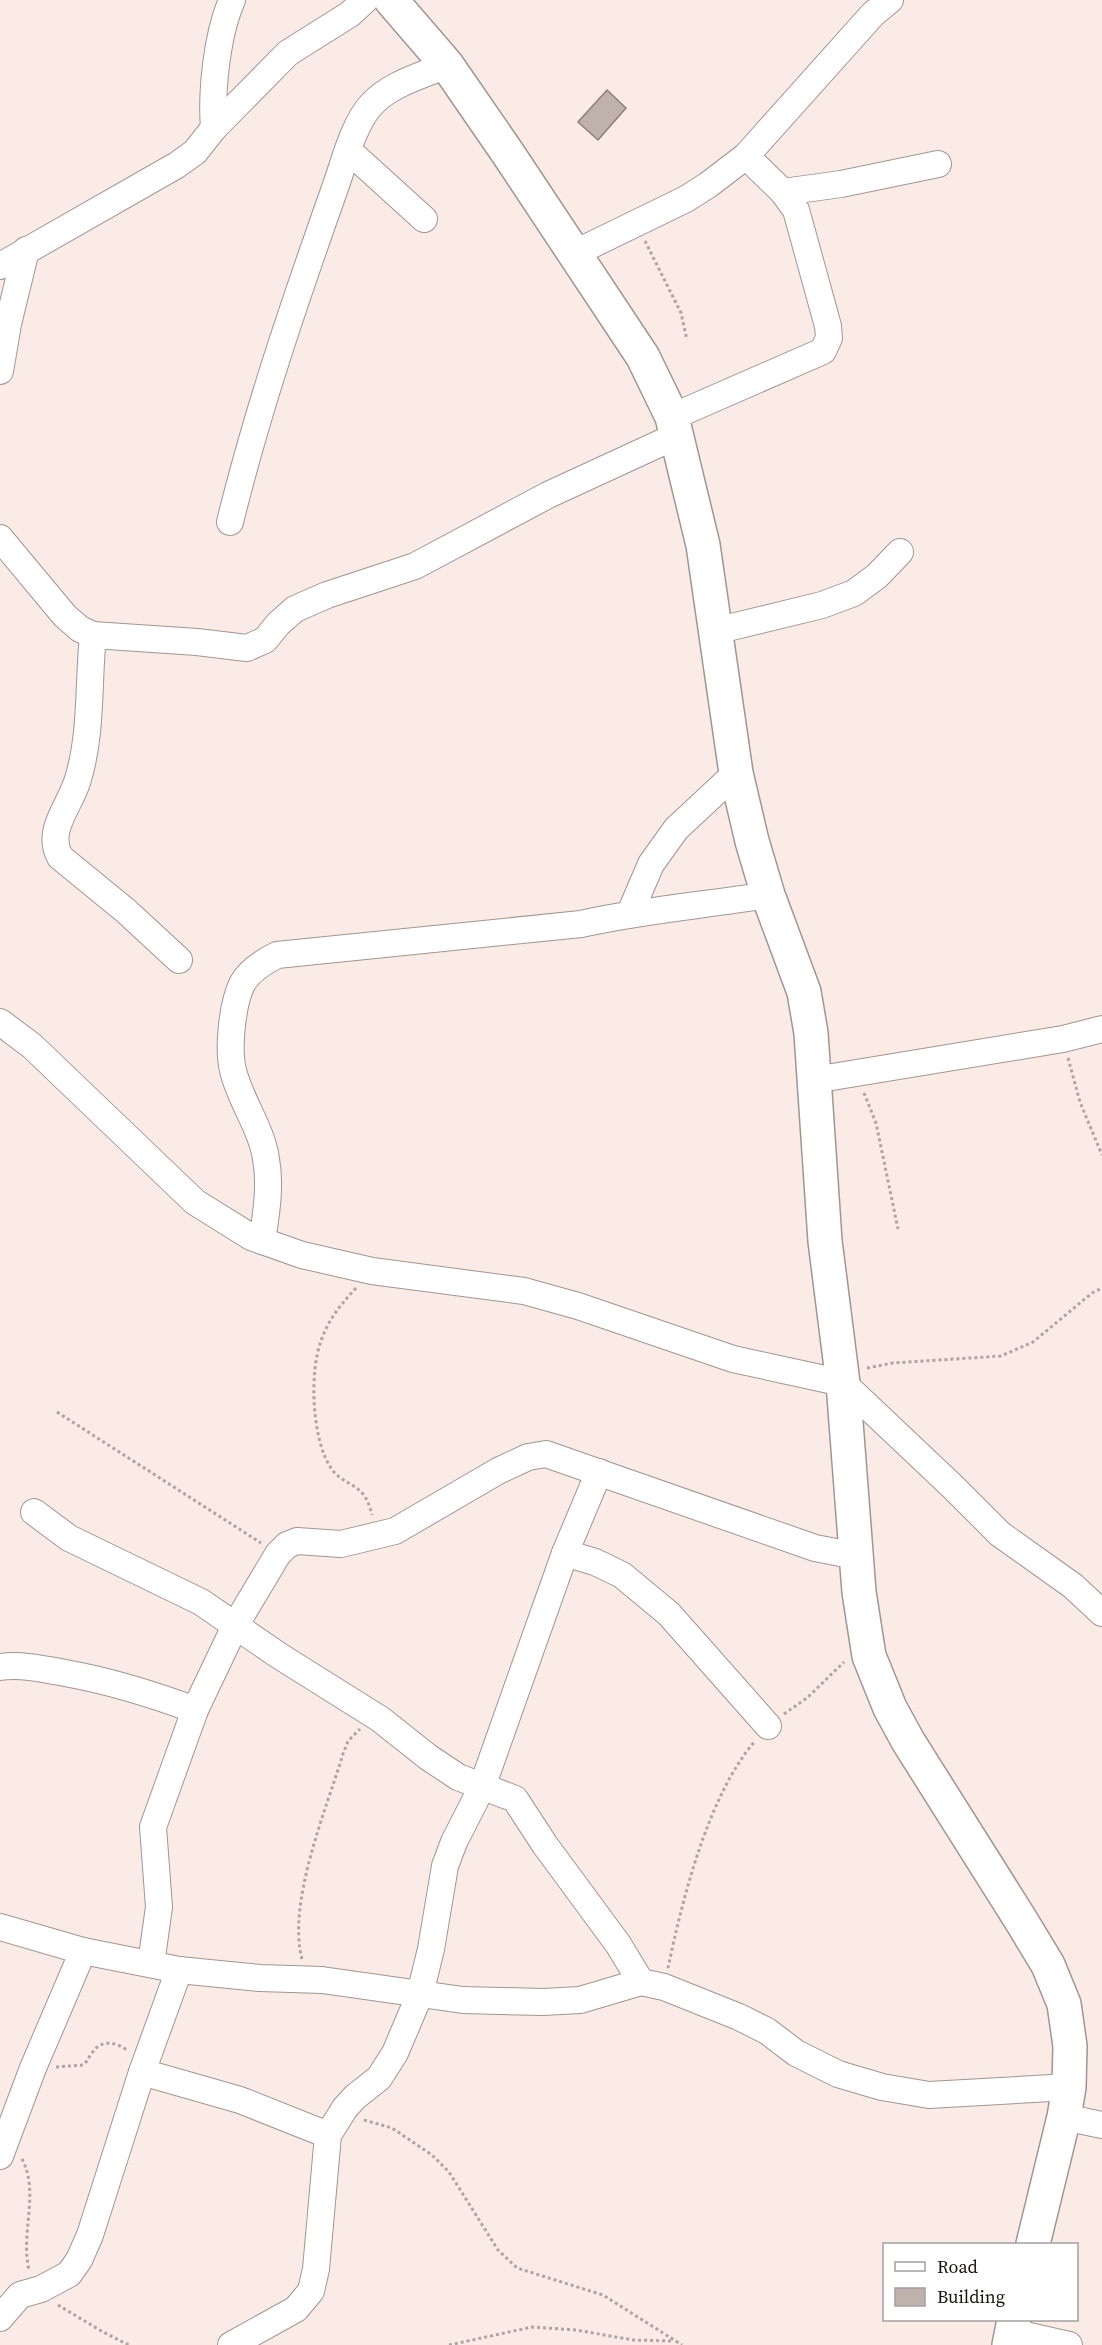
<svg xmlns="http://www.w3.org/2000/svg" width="1102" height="2345" viewBox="0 0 1102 2345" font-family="'Source Serif 4',serif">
<rect width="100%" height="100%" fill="#faebe6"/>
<polygon fill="#bfb1ac" stroke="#8c7f7a" stroke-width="1.5" points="607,90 626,108 598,140 578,122"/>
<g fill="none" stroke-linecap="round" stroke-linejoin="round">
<g stroke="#a29590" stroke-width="28">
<g id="minor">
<path d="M 214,128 C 211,92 217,34 232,0"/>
<polyline points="348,150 424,219"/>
<polyline points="783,192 841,184 938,164"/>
<polyline points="575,253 686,199 708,185 746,156 873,14 890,0"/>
<polyline points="0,266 177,165 195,152 214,128 288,53 350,14 365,0"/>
<polyline points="0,371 8,324 26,250"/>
<polyline points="672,417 823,351 829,338 828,326 796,210 783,192 746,156"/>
<path d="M 230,522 C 258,408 296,298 335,188 C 344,163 353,125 371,105 C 390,84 421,76 447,65"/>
<polyline points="0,538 65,616 80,629 93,635 197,642 247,648 265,640 278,624 295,609 327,595 415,566 548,495 676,436"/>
<polyline points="715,631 822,605 854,593 877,576 900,552"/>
<path d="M 93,635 C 88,683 92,733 78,779 C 71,805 45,830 60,857 L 126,911 L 179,960"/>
<polyline points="630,913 651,864 676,829 736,773"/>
<polyline points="0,1022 32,1046 195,1202 251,1237 302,1255 372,1271 524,1291 578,1306 733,1359 843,1383 953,1487 1000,1534 1073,1586 1102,1613"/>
<polyline points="814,1080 1063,1039 1102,1029"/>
<path d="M 262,1241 C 266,1215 271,1186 266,1159 C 262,1130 242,1103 234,1074 C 227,1052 232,1005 242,984 C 249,971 265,961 277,955 L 581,924 C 643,910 706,905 768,895"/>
<polyline points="34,1512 69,1538 201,1602 278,1655 380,1719 428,1757 458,1777 515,1799 545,1845 618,1944 641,1982"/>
<polyline points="565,1553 595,1562 622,1575 669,1614 768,1726"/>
<path d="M 0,1667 C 21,1664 44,1669 65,1673 C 110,1681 152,1694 195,1710"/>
<polyline points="0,1927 83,1951 179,1970 260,1978 322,1980 463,2000 543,2002 580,2000 641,1982 664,1987 739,2017 767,2031 796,2053 838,2074 882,2087 929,2095 1069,2087"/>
<polyline points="151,1964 159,1907 153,1827 195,1710 235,1626 278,1554 287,1545 297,1541 341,1544 395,1531 498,1471 528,1457 546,1454 815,1548 856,1556"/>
<polyline points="142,2072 240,2100 328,2135"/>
<polyline points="1064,2117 1102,2125"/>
<polyline points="0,2156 33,2068 83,1951"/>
<polyline points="0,2318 20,2295 41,2289 69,2274 79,2260 90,2235 142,2072 179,1970"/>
<polyline points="1011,2332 1069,2345"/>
<polyline points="231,2345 296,2309 311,2291 316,2269 328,2135 345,2108 355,2097 379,2078 395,2053 420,1994 431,1949 445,1866 454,1842 482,1787 565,1553 599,1472"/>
</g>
</g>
<g stroke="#a29590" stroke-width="36">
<g id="major">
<polyline points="391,0 447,65 509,155 643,357 672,417 703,545 736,773 752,841 768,895 804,992 811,1033 825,1241 843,1383 859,1592 869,1656 890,1708 908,1741 1022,1922 1048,1965 1064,2004 1070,2046 1069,2087 1064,2117 1033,2244"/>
<polyline points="1009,2345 1014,2320"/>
</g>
</g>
<g stroke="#afa4a0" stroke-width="3" stroke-dasharray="3 3" stroke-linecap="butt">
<polyline points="645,241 681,313 687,340"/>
<polyline points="1068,1058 1080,1102 1102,1155"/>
<polyline points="864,1093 876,1123 898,1229"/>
<path d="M 356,1288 C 341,1304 328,1320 321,1341 C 309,1373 312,1440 331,1468 C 339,1481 354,1483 363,1494 C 368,1500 370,1508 372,1515"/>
<polyline points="867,1368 893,1363 1001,1356 1033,1342 1092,1293 1102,1288"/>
<polyline points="57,1412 261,1543"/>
<polyline points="784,1714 807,1698 844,1662"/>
<path d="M 302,1959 C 287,1903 326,1810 343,1754 L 348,1741 L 360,1729"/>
<path d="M 668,1968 C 683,1897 708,1796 755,1741"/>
<path d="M 56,2067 L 83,2065 C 88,2061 88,2058 92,2053 C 101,2039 115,2042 127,2050"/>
<polyline points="364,2120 392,2128 432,2155 449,2172 498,2250 517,2268 603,2295 682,2345"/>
<path d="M 22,2159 C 40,2193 20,2233 29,2270"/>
<polyline points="58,2305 103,2332 129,2345"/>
<polyline points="449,2345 532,2327 576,2330 633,2340 672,2341"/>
</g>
<use href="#minor" stroke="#fff" stroke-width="26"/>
<use href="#major" stroke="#fff" stroke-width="33"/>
</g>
<rect x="883" y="2243" width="195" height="78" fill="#ffffff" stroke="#a2a09f" stroke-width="1.5"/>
<rect x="895" y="2262" width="30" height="9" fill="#ffffff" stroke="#a2a09f" stroke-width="1.5"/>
<text x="937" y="2273" font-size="18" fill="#161210">Road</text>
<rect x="895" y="2288" width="30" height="18" fill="#bfb1ac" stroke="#a2a09f" stroke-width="1.5"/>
<text x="937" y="2303" font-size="18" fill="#161210">Building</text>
</svg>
